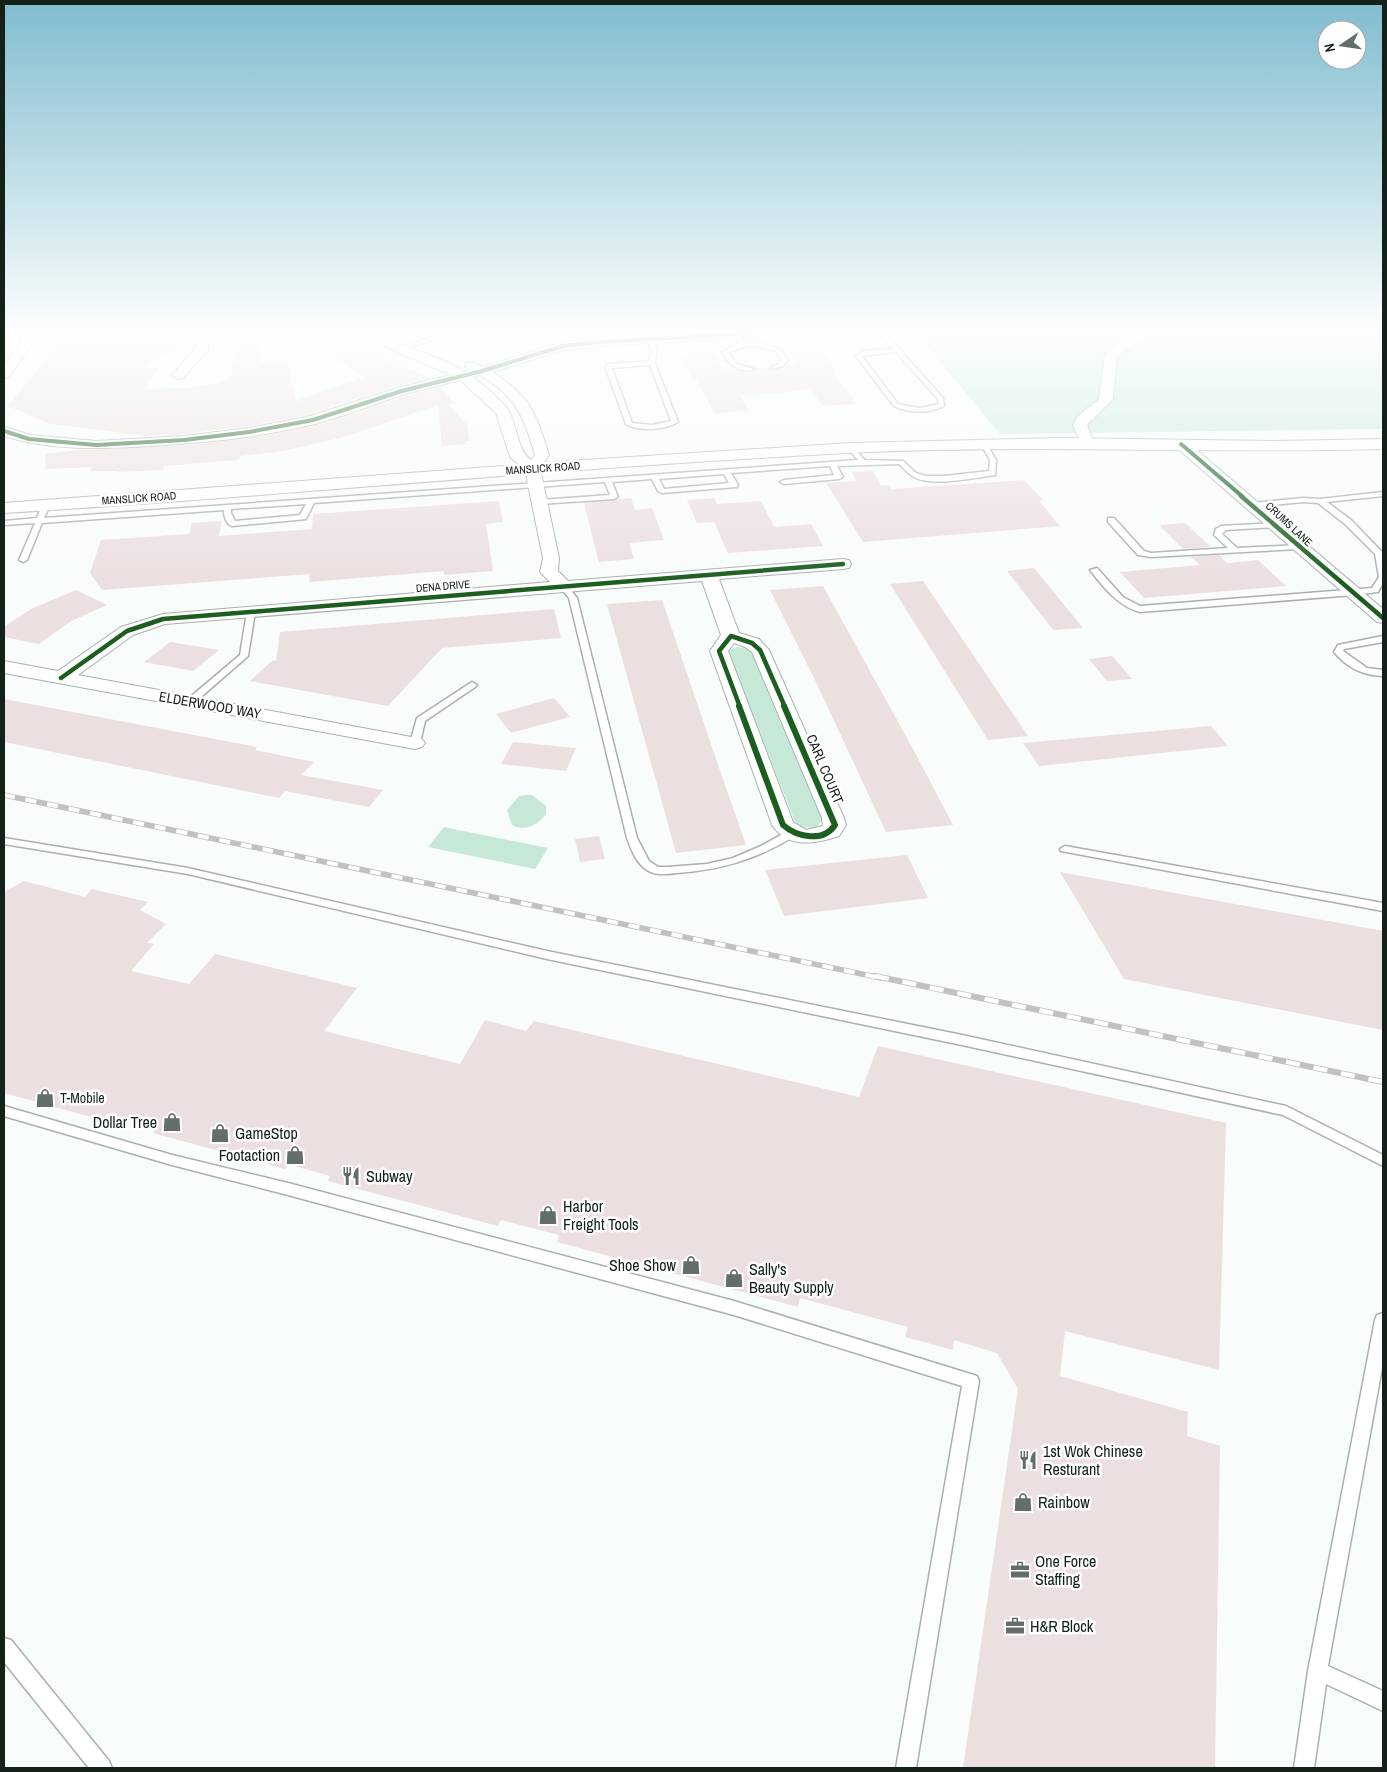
<svg xmlns="http://www.w3.org/2000/svg" width="1387" height="1772" viewBox="0 0 1387 1772" font-family="'Archivo Narrow',sans-serif">
<rect width="100%" height="100%" fill="#f8fcfa"/>
<g fill="#c6e8d6">
<polygon points="967,333 1383,333 1383,429 1000,434 919,336"/>
<path d="M 737,647 L 745,648 L 751,652 L 822,820 L 817,827 C 808,829 798,828 794,819 L 729,654 L 729,650 Z"/>
<path d="M 525,795 L 532,795 L 546,806 L 546,814 C 538,825 524,832 512,825 L 507,810 L 519,796 Z"/>
<polygon points="444,827 458,830 548,848 535,869 428,847"/>
</g>
<g fill="#ecdfe0">
<polygon points="86,336 94,345 111,346 135,336 186,342 143,367 158,368 143,389 185,388 219,383 232,374 232,364 234,364 234,360 239,359 233,340 255,337 260,350 260,363 287,361 296,401 365,377 333,357 370,353 432,378 396,386 310,414 249,426 184,434 146,436 50,424 8,406 62,340"/>
<polygon points="821,350 837,371 833,372 857,404 823,406 810,389 783,393 740,395 749,411 714,413 697,380 693,380 682,358 715,356 723,369 734,369 749,372 755,371 755,368 769,367 771,371 785,366 797,365 788,352"/>
<polygon points="440,387 454,403 448,404 467,425 469,441 465,441 465,444 442,446 438,405 344,437 284,451 240,456 239,460 164,466 163,470 117,472 118,471 90,471 93,467 46,469 45,454 78,450 192,445 274,434 327,423 406,396"/>
<polygon points="873,471 881,486 889,485 891,489 1024,480 1043,500 1039,501 1060,526 863,542 826,483 856,481 852,472"/>
<polygon points="631,498 635,510 652,508 664,540 629,543 634,559 599,562 584,503"/>
<polygon points="714,498 717,504 761,501 774,527 811,524 823,546 728,553 714,522 697,523 687,500"/>
<polygon points="499,501 503,522 486,524 493,571 444,575 444,571 309,582 310,574 102,590 90,573 101,540 189,534 192,523 222,521 219,536 312,529 313,514"/>
<polygon points="1185,523 1211,547 1183,549 1159,525"/>
<polygon points="1219,555 1227,563 1258,560 1286,586 1144,598 1120,572 1200,565 1191,557"/>
<polygon points="1034,568 1083,628 1053,630 1007,571"/>
<polygon points="923,581 1028,736 988,740 890,584"/>
<polygon points="823,586 913,749 953,825 886,832 815,680 770,590"/>
<polygon points="76,590 107,605 71,621 39,644 4,637 4,627 31,609"/>
<polygon points="662,600 715,756 746,845 676,853 607,604"/>
<polygon points="554,609 561,638 442,648 388,706 250,681 273,660 276,661 280,632"/>
<polygon points="170,642 189,645 219,650 193,671 144,662"/>
<polygon points="1112,656 1132,679 1107,681 1089,659"/>
<polygon points="554,698 570,717 511,733 496,714"/>
<polygon points="4,699 257,747 255,750 314,762 301,775 383,790 369,807 285,791 279,798 4,742"/>
<polygon points="1211,726 1228,746 1039,766 1023,743"/>
<polygon points="513,742 576,748 566,771 501,764"/>
<polygon points="599,836 605,859 580,862 575,839"/>
<polygon points="907,855 928,898 784,916 765,870"/>
<polygon points="1060,872 1383,931 1383,1030 1124,979"/>
<polygon points="24,881 85,897 92,889 148,902 140,910 166,924 147,943 154,944 131,971 189,984 215,954 357,988 324,1031 460,1064 485,1020 526,1031 534,1021 859,1097 878,1046 1226,1123 1219,1370 1065,1331 1060,1376 1188,1412 1187,1436 1220,1446 1215,1768 963,1768 1018,1389 997,1353 954,1340 953,1350 905,1337 908,1327 800,1298 798,1307 557,1242 559,1235 501,1220 498,1226 328,1181 330,1176 288,1164 285,1169 153,1133 156,1128 107,1114 102,1120 4,1093 4,892"/>
</g>
<g fill="none" stroke-linecap="round" stroke-linejoin="round">
<g stroke="#a8b1ac" stroke-width="3">
<g id="lane">
<polygon points="445,333 455,333 403,349 398,348"/>
<path d="M 735,333 L 739,333 L 744,342 L 758,343 L 780,349 L 788,360 L 783,366 L 771,369 L 771,367 L 779,364 L 782,360 L 776,351 C 755,346 748,343 728,353 L 737,364 L 754,369 C 741,375 728,364 722,352 L 739,343 Z"/>
<path d="M 879,333 L 885,333 L 943,398 L 944,406 C 928,414 910,413 894,406 L 856,356 L 864,351 L 893,349 ZM 896,352 L 938,399 L 939,404 L 919,408 L 898,404 L 862,356 Z"/>
<path d="M 648,338 L 652,338 L 657,350 L 655,363 L 678,422 C 665,430 639,432 626,424 L 605,366 L 608,364 L 649,361 L 651,350 ZM 650,365 L 671,421 L 652,425 L 632,423 L 612,368 Z"/>
<path d="M 984,442 L 986,443 L 996,460 L 995,475 C 975,478 931,487 914,477 C 908,474 904,468 899,464 L 837,466 L 843,477 L 839,479 L 784,484 L 780,482 L 784,480 L 834,475 L 830,466 L 731,473 L 738,485 L 737,487 L 662,493 L 658,491 L 652,479 L 612,482 L 618,497 L 614,499 L 540,504 L 536,502 L 540,500 L 610,495 L 605,482 L 314,503 L 306,519 L 232,526 C 227,525 223,515 224,510 L 42,523 L 27,560 L 23,562 L 19,560 L 35,523 L 4,525 L 4,521 L 37,518 L 42,505 L 46,503 L 50,505 L 44,518 L 858,460 L 848,448 L 851,446 L 865,460 L 903,461 L 916,473 L 926,476 L 944,476 L 989,471 L 990,460 L 981,444 ZM 724,474 L 729,483 L 664,489 L 659,479 ZM 306,504 L 300,515 L 235,521 L 231,513 L 231,509 Z"/>
<path d="M 1383,492 L 1383,496 L 1327,502 L 1351,520 L 1383,553 L 1383,583 L 1378,592 L 1353,595 L 1140,612 C 1118,606 1104,588 1090,570 L 1097,568 L 1123,597 L 1140,606 L 1372,588 L 1379,577 L 1375,554 L 1345,524 L 1318,503 L 1303,502 L 1253,507 L 1249,505 L 1253,503 L 1303,498 L 1320,499 Z"/>
<polygon points="1108,518 1114,518 1144,551 1151,553 1228,548 1214,535 1216,529 1221,526 1275,523 1278,523 1278,527 1226,530 1222,534 1237,548 1299,545 1303,547 1299,549 1151,557 1138,555 1108,522"/>
<path d="M 560,584 L 566,584 L 577,598 L 637,838 L 649,861 L 658,867 L 667,867 L 707,864 L 733,858 L 761,846 L 788,831 L 796,831 L 797,833 L 796,835 C 758,859 721,870 677,873 C 666,874 656,876 647,870 C 636,863 631,849 627,838 L 569,598 L 559,586 Z"/>
<polygon points="251,609 255,612 248,656 194,703 188,703 188,699 240,655 247,612"/>
<path d="M 1383,636 L 1383,642 L 1344,649 L 1343,651 L 1367,668 L 1383,670 L 1383,676 C 1364,676 1346,667 1334,652 L 1338,645 Z"/>
<polygon points="472,682 477,685 475,687 425,721 420,743 415,746 412,745 410,743 417,718"/>
<polygon points="4,838 188,868 547,951 962,1035 1286,1106 1383,1155 1383,1166 1283,1115 962,1045 547,959 188,874 4,844"/>
<polygon points="1065,846 1383,903 1383,911 1061,851 1060,849"/>
<polygon points="4,1106 172,1155 288,1183 734,1301 977,1376 979,1381 916,1768 896,1768 962,1386 734,1315 288,1195 172,1165 4,1116"/>
<polygon points="1383,1313 1383,1362 1328,1666 1383,1691 1383,1711 1326,1684 1314,1768 1294,1768 1308,1671 1375,1320 1377,1315"/>
<polygon points="4,1638 11,1640 109,1761 112,1768 89,1768 4,1662"/>
</g>
</g>
<g stroke="#a8b1ac" stroke-width="2">
<g id="street">
<polygon points="23,333 35,333 31,345 9,377 4,378 4,365 19,345"/>
<polygon points="185,333 201,333 208,342 208,350 183,378 178,379 172,375 196,347 195,341"/>
<path d="M 366,333 L 381,333 L 396,342 L 452,364 L 464,372 L 470,370 L 465,366 L 466,363 L 471,362 L 483,367 L 563,342 L 689,333 L 760,333 L 754,337 L 599,346 L 564,350 L 492,372 C 531,396 536,414 549,455 L 540,468 L 559,558 L 558,571 L 568,581 L 843,559 L 849,560 L 851,564 L 849,568 L 843,569 L 719,579 L 739,633 L 759,639 L 769,650 L 844,818 L 846,825 L 839,836 C 815,844 788,849 772,825 L 710,651 L 721,635 L 702,581 L 165,624 L 133,635 L 78,675 L 422,739 L 425,743 L 422,747 L 415,749 L 4,673 L 4,661 L 58,671 L 121,627 L 163,614 L 550,582 L 540,572 L 543,558 L 525,470 L 510,457 L 496,413 L 460,380 C 442,385 423,389 405,394 C 375,404 345,416 315,424 C 261,437 205,443 150,446 C 100,449 52,451 4,436 L 4,427 L 31,435 L 96,441 L 184,436 L 249,428 L 310,416 L 397,388 L 451,375 L 388,348 ZM 480,375 C 517,397 523,416 535,455 L 531,460 C 516,449 518,425 508,410 C 500,398 484,386 473,377 ZM 734,643 L 745,647 L 752,652 L 822,818 L 823,826 L 806,830 L 793,822 L 728,651 Z"/>
<polygon points="1139,333 1154,333 1117,356 1113,399 1087,425 1094,443 1092,446 1082,446 1073,425 1078,416 1099,399 1105,354 1121,342"/>
<polygon points="1181,440 1186,441 1383,609 1383,623 1377,622 1176,447 1174,444 1176,441"/>
</g>
</g>
<g stroke="#a8b1ac" stroke-width="2">
<path id="secondary" d="M 1060,438 L 1277,441 L 1383,439 L 1383,449 C 1205,454 1027,444 849,453 C 567,467 286,496 4,513 L 4,503 L 583,460 L 851,443 Z"/>
</g>
<use href="#lane" fill="#fefffe" fill-rule="evenodd"/>
<use href="#street" fill="#fefffe" fill-rule="evenodd"/>
<use href="#secondary" fill="#fefffe" fill-rule="evenodd"/>
<g stroke="#c0c1c1" stroke-width="5.5">
<polyline id="rail-far1" points="4,795 881,978"/>
</g>
<g stroke="#c0c1c1" stroke-width="6">
<polyline id="rail" points="875,976 1383,1082"/>
</g>
<use href="#rail-far1" stroke="#fff" stroke-width="4" stroke-dasharray="11" stroke-linecap="butt"/>
<use href="#rail" stroke="#fff" stroke-width="4.5" stroke-dasharray="14" stroke-linecap="butt"/>
<g stroke="#fff" stroke-width="5.5">
<g id="cycleway-far2">
<polyline points="4,431 29,439 96,445 184,440 249,432 313,420 402,391 482,371 563,346 599,342 754,333"/>
<polyline points="1181,444 1243,497"/>
</g>
</g>
<g stroke="#fff" stroke-width="7">
<g id="cycleway-far1">
<polyline points="1241,496 1383,618"/>
<polyline points="61,678 127,631 163,619 843,564"/>
<polyline points="740,707 719,651 731,636 752,643 760,650 785,707"/>
</g>
</g>
<g stroke="#fff" stroke-width="9">
<path id="cycleway" d="M 739,706 L 783,825 C 797,837 823,843 835,825 L 784,706"/>
</g>
<use href="#cycleway-far2" stroke="#1b5e20" stroke-width="4"/>
<use href="#cycleway-far1" stroke="#1b5e20" stroke-width="4.5"/>
<use href="#cycleway" stroke="#1b5e20" stroke-width="6"/>
</g>
<linearGradient id="sky" x2="0" y2="1"><stop stop-color="#80bccf"/><stop offset="0.57" stop-color="#fcfefd"/><stop offset="1" stop-color="#fcfefd" stop-opacity="0"/></linearGradient>
<rect width="1387" height="581" fill="url(#sky)"/>
<defs>
<g id="shop-bare" transform="scale(1.5)"><path d="M-5-2.5h2.3a2.7 3.5 0 0 1 5.4 0H5L5.5 6h-11ZM-1.5-2.5h3a1.5 2.3 0 0 0-3 0Z" fill="#636e68" stroke="#fff" stroke-width="2.5" paint-order="stroke"/></g>
<g id="restaurant-bare" transform="scale(1.5)"><path d="M-5-6h1v4h1v-4h1v4h1v-4h1v5L-1.5 .5V6h-2V.5L-5-1ZM5-6V6H3V1.5H1.5Q1.5-4 5-6Z" fill="#636e68" stroke="#fff" stroke-width="2.5" paint-order="stroke"/></g>
<g id="office-bare" transform="scale(1.5)"><path d="M-6-3h4V-5.5h4V-3h4V5H-6ZM-1-4.5V-3h2v-1.5ZM-6 0V1H6V0Z" fill="#636e68" stroke="#fff" stroke-width="2.5" paint-order="stroke"/></g>
</defs>
<g fill-rule="evenodd">
<use href="#shop-bare" x="45" y="1098"/>
<use href="#shop-bare" x="172" y="1122"/>
<use href="#shop-bare" x="220" y="1133"/>
<use href="#shop-bare" x="295" y="1155"/>
<use href="#restaurant-bare" x="351" y="1176"/>
<use href="#shop-bare" x="548" y="1215"/>
<use href="#shop-bare" x="691" y="1265"/>
<use href="#shop-bare" x="734" y="1278"/>
<use href="#restaurant-bare" x="1028" y="1460"/>
<use href="#shop-bare" x="1023" y="1502"/>
<use href="#office-bare" x="1020" y="1570"/>
<use href="#office-bare" x="1015" y="1626"/>
</g>
<g text-anchor="middle" stroke-width="5" stroke-linejoin="round" paint-order="stroke">
<g font-size="11" fill="#132119" stroke="#fff">
<text transform="translate(543 468) rotate(-4)" y="4">MANSLICK ROAD</text>
<text transform="translate(139 498) rotate(-4)" y="4">MANSLICK ROAD</text>
<text transform="translate(1289 524) rotate(43)" y="4">CRUMS LANE</text>
<text transform="translate(443 586) rotate(-5)" y="4">DENA DRIVE</text>
</g>
<g font-size="14" fill="#132119" stroke="#fff">
<text transform="translate(210 705) rotate(10)" y="5">ELDERWOOD WAY</text>
<text transform="translate(825 769) rotate(67)" y="5">CARL COURT</text>
</g>
<g font-size="14" fill="#132119" stroke="#fff" text-anchor="start">
<text x="60" y="1103">T-Mobile</text>
</g>
<g font-size="16" fill="#132119" stroke="#fff" text-anchor="start">
<text x="157" y="1128" text-anchor="end">Dollar Tree</text>
<text x="235" y="1139">GameStop</text>
<text x="280" y="1161" text-anchor="end">Footaction</text>
<text x="366" y="1182">Subway</text>
<text x="563" y="1212">Harbor<tspan x="563" dy="18">Freight Tools</tspan></text>
<text x="676" y="1271" text-anchor="end">Shoe Show</text>
<text x="749" y="1275">Sally's<tspan x="749" dy="18">Beauty Supply</tspan></text>
<text x="1043" y="1457">1st Wok Chinese<tspan x="1043" dy="18">Resturant</tspan></text>
<text x="1038" y="1508">Rainbow</text>
<text x="1035" y="1567">One Force<tspan x="1035" dy="18">Staffing</tspan></text>
<text x="1030" y="1632">H&amp;R Block</text>
</g>
</g>
<rect width="1387" height="1772" fill="none" stroke="#132119" stroke-width="10"/>
<g transform="translate(1342 45) rotate(257)"><circle r="24" fill="#ffffff" stroke="#a1a6a3"/>
<path d="M0-4L9 19L0 12L-9 19Z" fill="#636e68"/>
<text y="-8" font-size="14" font-weight="bold" text-anchor="middle" fill="#132119">N</text>
</g>
</svg>
